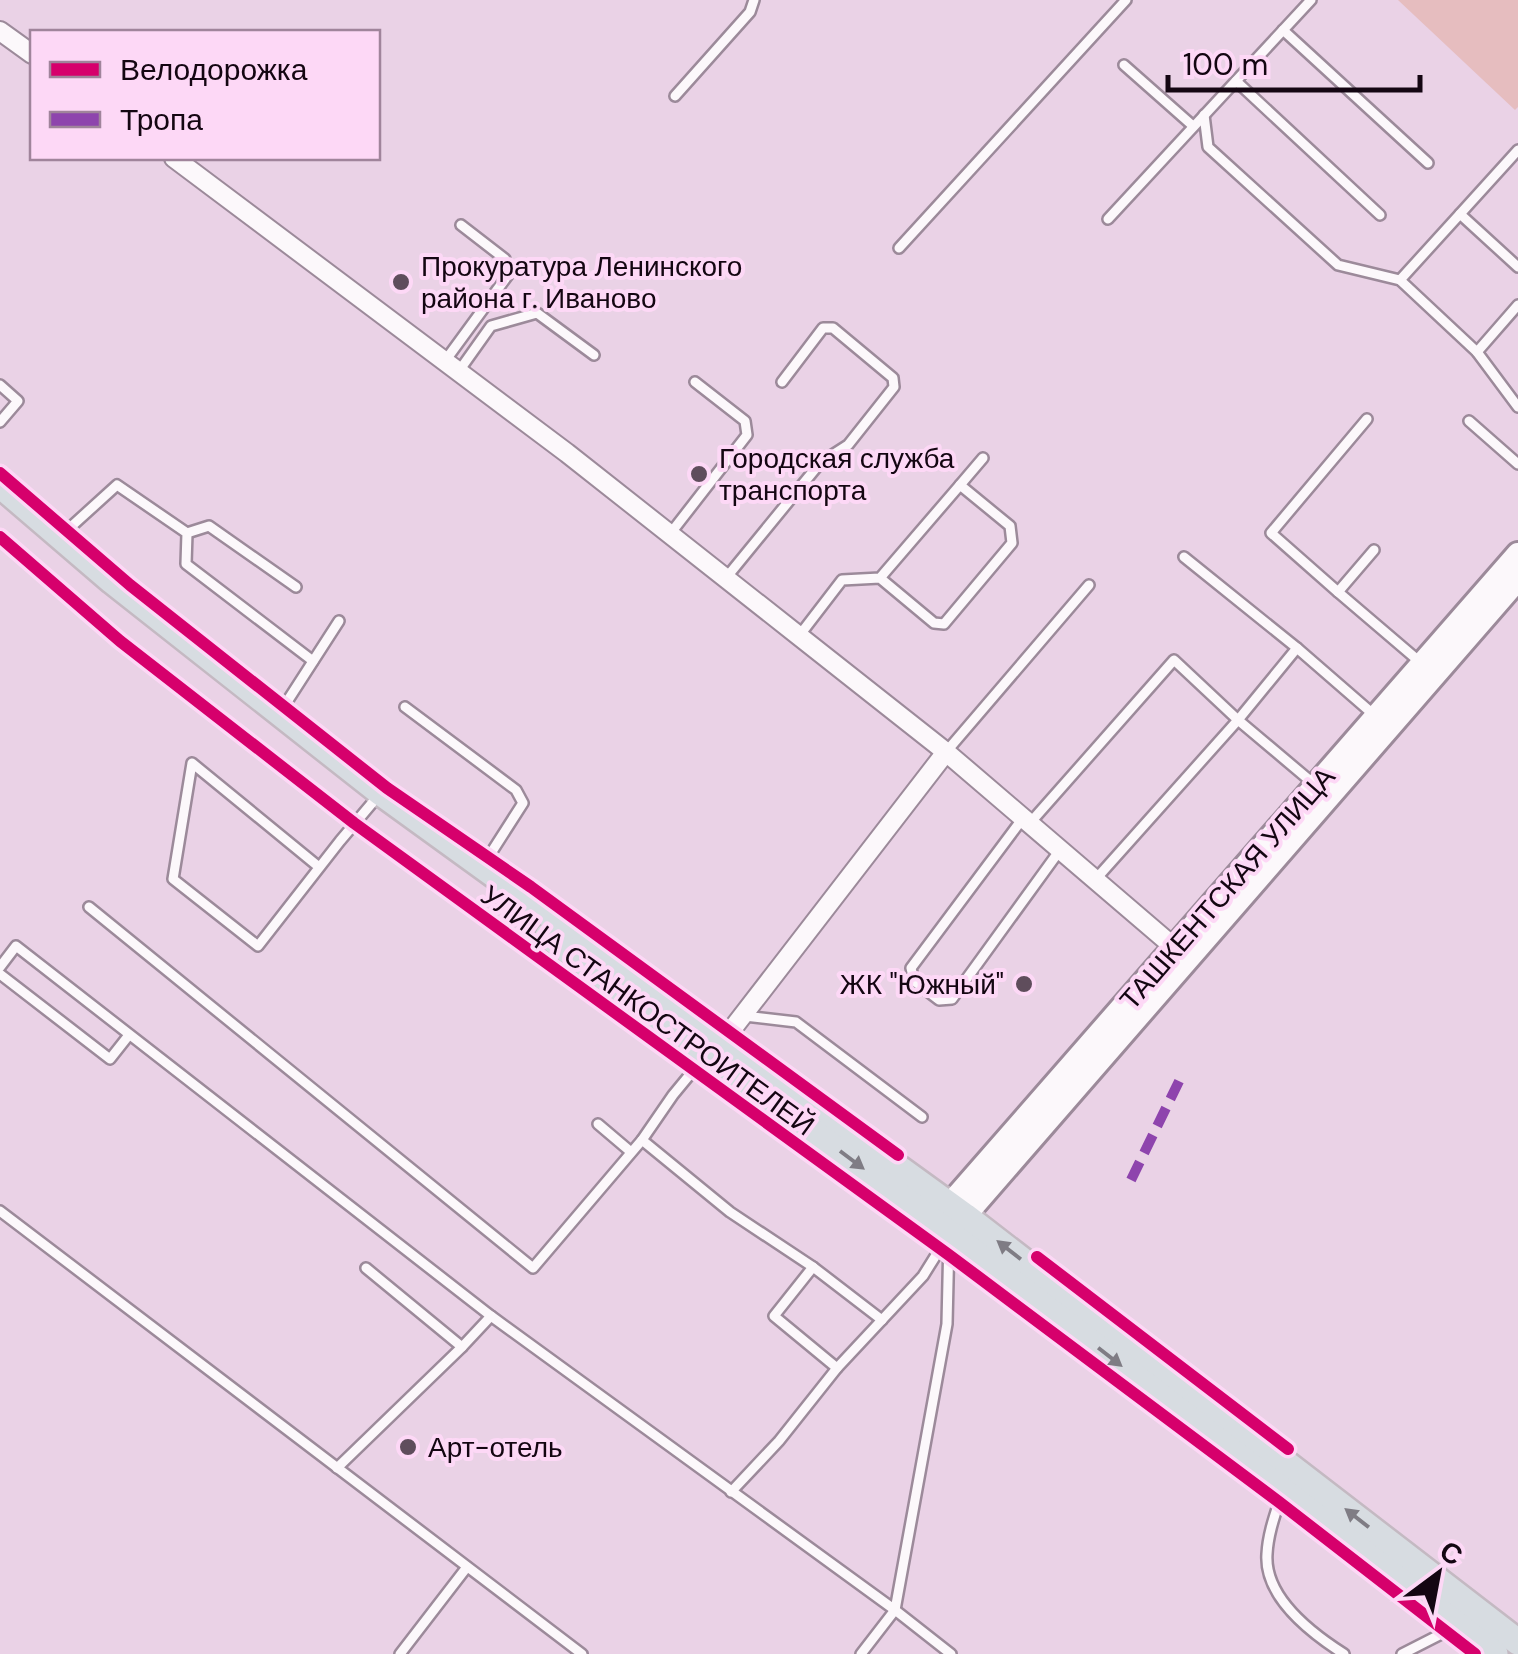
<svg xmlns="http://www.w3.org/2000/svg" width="1518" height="1654" viewBox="0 0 1518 1654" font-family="'DM Sans',sans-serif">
<rect width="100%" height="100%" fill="#ead2e6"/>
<polygon fill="#e6bdbf" points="1398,0 1518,0 1518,107 1515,110"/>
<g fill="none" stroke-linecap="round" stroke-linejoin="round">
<g stroke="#9c8a9a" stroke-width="14">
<g id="service">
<polyline points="1283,30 1428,163"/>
<polyline points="1124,65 1193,126"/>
<polyline points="1236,81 1380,215"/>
<polyline points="675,96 750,12 754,0"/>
<polyline points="1204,115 1208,147 1338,265 1400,280 1477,352 1518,407"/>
<polyline points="1518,150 1460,214 1518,267"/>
<polyline points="1108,219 1311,0"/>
<polyline points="899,248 1126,0"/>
<polyline points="1400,280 1460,214"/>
<polyline points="1477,352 1518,305"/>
<polyline points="445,361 508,275 505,259 461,225"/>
<polyline points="459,371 491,326 537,313 594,355"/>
<polyline points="0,385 18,401 0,422"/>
<polyline points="1469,421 1518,464"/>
<polyline points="960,485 983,458"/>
<polyline points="187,533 209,526 296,587"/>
<polyline points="63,534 117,485 187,533 186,564 313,661"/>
<polyline points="670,534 747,435 745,421 695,382"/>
<polyline points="1374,550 1338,592 1420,662"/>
<polyline points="1184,557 1297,648"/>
<polyline points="726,578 820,463 848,445 894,387 893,378 833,328 823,328 782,382"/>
<polyline points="1338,592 1271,533 1367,419"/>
<polyline points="799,636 842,580 880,578 934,623 944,624 1012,543 1010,526 960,485 880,578"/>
<polyline points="405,707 516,790 523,803 484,864"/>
<polyline points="281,711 339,621"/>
<polyline points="946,752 1089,585"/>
<polyline points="1023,818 911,968 914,981 939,1000 952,999 1060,850"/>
<polyline points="1030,823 1174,660 1238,720 1314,784"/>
<polyline points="319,867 192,763 173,879 258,946 340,841 378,796"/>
<polyline points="1095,880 1238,720 1297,648 1373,714"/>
<polyline points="89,907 533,1268 642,1140 673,1095 706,1055"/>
<polyline points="0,967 16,946 491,1316 895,1610 951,1654"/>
<polyline points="0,974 110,1059 129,1035"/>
<polyline points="745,1016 796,1022 922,1117"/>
<polyline points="598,1124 631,1152"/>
<polyline points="642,1140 730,1212 813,1267 882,1320"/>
<polyline points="0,1211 582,1654"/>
<polyline points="813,1267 774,1316 837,1368"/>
<polyline points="366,1268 462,1347"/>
<polyline points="337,1468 462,1347 491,1316"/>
<polyline points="731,1492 779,1441 837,1368 923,1276 948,1236"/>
<path d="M 1282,1493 C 1276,1512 1268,1533 1267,1554 C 1264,1597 1311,1633 1344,1654"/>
<polyline points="400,1654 467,1567"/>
<polyline points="861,1654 895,1610 947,1324 949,1238"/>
<polyline points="1402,1654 1453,1628"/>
</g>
</g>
<g stroke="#9c8a9a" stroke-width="22">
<g id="minor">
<polyline points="0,31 32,54"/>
<polyline points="174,158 567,453 799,636 946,752 1175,948"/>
<polyline points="723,1041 946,752"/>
</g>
</g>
<g stroke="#9c8a9a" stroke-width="28">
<g id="secondary">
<polyline points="938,1218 1518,554"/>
<polyline points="955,1227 1518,579"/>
</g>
</g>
<g stroke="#c4b9c2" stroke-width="30">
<g id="primary">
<polyline points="0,485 112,581 381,793 965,1216 1518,1642"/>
<polyline points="548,936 935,1222 1495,1654"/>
</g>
</g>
<use href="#service" stroke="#fcf8fb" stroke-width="9"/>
<use href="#minor" stroke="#fcf8fb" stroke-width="18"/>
<use href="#secondary" stroke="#fcf8fb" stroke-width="22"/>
<use href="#primary" stroke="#d7dce1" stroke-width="25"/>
<polyline stroke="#8e44ad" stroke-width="10" stroke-dasharray="20 10" stroke-linecap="butt" points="1131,1180 1183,1073"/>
<g stroke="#fdd8f6" stroke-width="19">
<g id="cycleway">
<polyline points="0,473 130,585 387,788 531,887 898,1155"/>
<polyline points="0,537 120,641 354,823 949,1255 1279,1502 1475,1654"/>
<polyline points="1037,1257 1288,1449"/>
</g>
</g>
<use href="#cycleway" stroke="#d6006c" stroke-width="12"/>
</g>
<defs><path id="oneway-solid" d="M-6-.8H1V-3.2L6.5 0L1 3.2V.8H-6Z" transform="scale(2.5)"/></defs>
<g fill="#7f7c84">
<use href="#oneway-solid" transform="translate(852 1160) rotate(37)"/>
<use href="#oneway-solid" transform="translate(1009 1250) rotate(-142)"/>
<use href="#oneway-solid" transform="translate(1110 1357) rotate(38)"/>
<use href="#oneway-solid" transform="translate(1357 1518) rotate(-142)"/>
</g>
<g fill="#5f4d5c" stroke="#fdd8f6" stroke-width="4">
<circle cx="401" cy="282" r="10"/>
<circle cx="699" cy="474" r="10"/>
<circle cx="1024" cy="984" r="10"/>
<circle cx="408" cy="1447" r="10"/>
</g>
<g text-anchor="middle" stroke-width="8" stroke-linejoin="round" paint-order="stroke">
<g font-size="28" fill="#140612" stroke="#fdd8f6" text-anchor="start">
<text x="421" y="276">Прокуратура Ленинского<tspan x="421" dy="32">района г. Иваново</tspan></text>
<text x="719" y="468">Городская служба<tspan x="719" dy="32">транспорта</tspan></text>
<text x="1004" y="994" text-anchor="end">ЖК "Южный"</text>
<text x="428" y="1457">Арт-отель</text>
</g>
<g font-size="28" fill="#140612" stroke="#fdd8f6">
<text transform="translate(1227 888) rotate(-49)" y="10">ТАШКЕНТСКАЯ УЛИЦА</text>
<text transform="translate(648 1010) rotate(36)" y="10">УЛИЦА СТАНКОСТРОИТЕЛЕЙ</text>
</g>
</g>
<rect x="30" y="30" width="350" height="130" fill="#fdd8f6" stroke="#a0849b" stroke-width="2.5"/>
<rect x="50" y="62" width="50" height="15" fill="#d6006c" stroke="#a0849b" stroke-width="2.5"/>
<text x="120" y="80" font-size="30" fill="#140612">Велодорожка</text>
<rect x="50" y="112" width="50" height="15" fill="#8e44ad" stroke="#a0849b" stroke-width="2.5"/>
<text x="120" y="130" font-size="30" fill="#140612">Тропа</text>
<g transform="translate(1438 1574) rotate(32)" stroke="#fdd8f6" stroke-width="8" paint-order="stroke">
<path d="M0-8L18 38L0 25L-18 38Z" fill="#140612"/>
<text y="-15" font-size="28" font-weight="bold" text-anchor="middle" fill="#140612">С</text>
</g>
<path d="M1168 75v15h252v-15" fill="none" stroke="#140612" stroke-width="5"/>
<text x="1183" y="75" font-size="30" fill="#140612" stroke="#fdd8f6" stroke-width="8" paint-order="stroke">100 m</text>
</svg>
